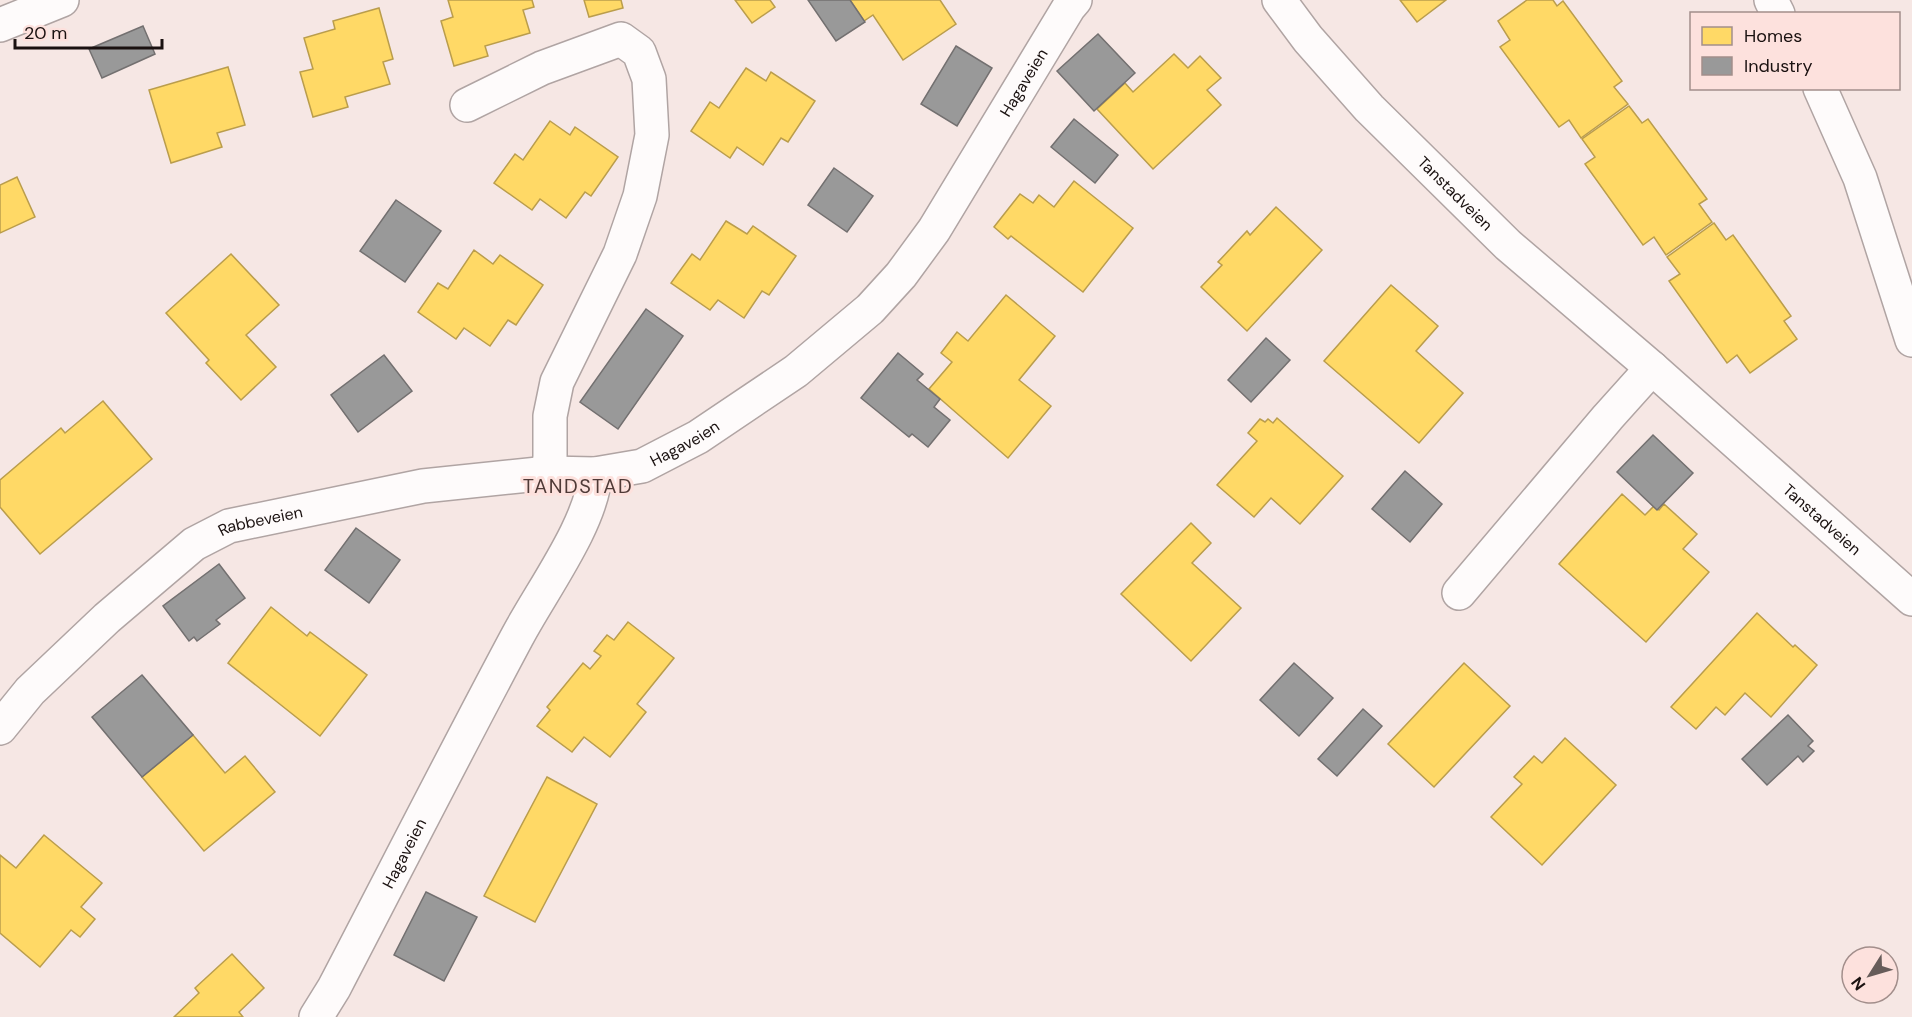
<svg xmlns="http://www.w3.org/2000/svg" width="1912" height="1017" viewBox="0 0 1912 1017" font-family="'DM Sans',sans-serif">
<rect width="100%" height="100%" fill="#f6e7e4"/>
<g fill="#ffd966" stroke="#ba9d4c" stroke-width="1.5">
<polygon points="448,0 532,0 534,7 523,10 530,33 485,46 488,56 454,66 441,21 453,17"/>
<polygon points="584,0 621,0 623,8 589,17"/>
<polygon points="735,0 770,0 775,7 752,23"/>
<polygon points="850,0 940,0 956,24 903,60 873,15 864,21"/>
<polygon points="1400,0 1446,0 1417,22"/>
<polygon points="1527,0 1553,0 1557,6 1563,1 1622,81 1614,87 1628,104 1581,138 1569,120 1559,127 1500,47 1510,40 1498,21"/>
<polygon points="379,8 393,59 383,62 390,84 345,97 348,107 313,117 300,72 313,69 304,38 335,29 333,21"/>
<polygon points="1174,54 1188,68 1200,56 1221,78 1207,90 1221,105 1153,169 1097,109 1125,83 1133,92"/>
<polygon points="228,67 245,125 217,133 222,147 171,163 149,90"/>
<polygon points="746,68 766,81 771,72 815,101 788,142 781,138 763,165 737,147 730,158 691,131 710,102 719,108"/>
<polygon points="1629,106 1642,123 1648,119 1707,199 1699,204 1712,222 1666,255 1654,237 1643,245 1585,164 1595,157 1582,139"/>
<polygon points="550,121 570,135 575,127 618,157 591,196 585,192 566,218 540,199 532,210 494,183 515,154 523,160"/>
<polygon points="17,177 35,217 0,233 0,185"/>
<polygon points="1074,181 1133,228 1083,292 1011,236 1008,239 994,227 1020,194 1033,203 1039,195 1054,207"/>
<polygon points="1276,207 1322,250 1247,331 1201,287 1222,265 1218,262 1247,231 1250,235"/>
<polygon points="726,221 747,234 753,226 796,256 769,295 762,291 744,318 718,300 710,310 671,283 692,254 700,260"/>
<polygon points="1714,223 1726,240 1733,235 1791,316 1784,321 1797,339 1750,373 1737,355 1727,363 1669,281 1680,274 1667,257"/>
<polygon points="474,250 493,264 500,255 543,285 516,325 508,320 490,346 464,328 456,339 418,312 438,283 448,289"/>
<polygon points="231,254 279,305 246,335 276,367 241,400 206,363 209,360 166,313"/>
<polygon points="1391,285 1438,326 1416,351 1463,393 1419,443 1324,361"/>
<polygon points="1006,295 1055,336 1019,380 1051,406 1008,458 929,389 952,362 941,353 957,332 968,341"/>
<polygon points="103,401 152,459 40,554 0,507 0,480 61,428 65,433"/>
<polygon points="1277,418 1343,476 1300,524 1271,498 1254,517 1217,485 1257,441 1248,433 1260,419 1265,422 1268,419 1273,423"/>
<polygon points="1622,494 1645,515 1654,506 1659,510 1664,504 1697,534 1683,549 1709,572 1646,642 1559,564"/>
<polygon points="1191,523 1211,543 1192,563 1241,608 1191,661 1121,594"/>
<polygon points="271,607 307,636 310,632 367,675 320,736 228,663"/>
<polygon points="1757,613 1793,647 1795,645 1817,665 1771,717 1745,693 1725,715 1716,707 1696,729 1671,707"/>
<polygon points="628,622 674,658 637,704 646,712 610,757 584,737 572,752 537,726 550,710 547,707 583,663 590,669 601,656 594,651 607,635 614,640"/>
<polygon points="1464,663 1510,706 1434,787 1388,744"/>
<polygon points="193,735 225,773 245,756 275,792 204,851 142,777"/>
<polygon points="1565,738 1616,785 1542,865 1491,817 1522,784 1514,777 1534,756 1542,763"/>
<polygon points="547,777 597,804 535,922 484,896"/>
<polygon points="44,835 102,883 81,907 95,919 80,937 71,930 40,967 0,933 0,855 16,868"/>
<polygon points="232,954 264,988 239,1012 243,1017 174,1017 199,993 195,988"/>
</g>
<g fill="#999" stroke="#737070" stroke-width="1.5">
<polygon points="808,0 850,0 865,22 836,41"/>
<polygon points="143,26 155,54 102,78 89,49"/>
<polygon points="1098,34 1135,73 1094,111 1057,71"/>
<polygon points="956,46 992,68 957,126 921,104"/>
<polygon points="1074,119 1118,155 1095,183 1051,147"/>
<polygon points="834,168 873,196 847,232 808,205"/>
<polygon points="396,200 441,231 405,282 360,251"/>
<polygon points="646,309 683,336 618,429 580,402"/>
<polygon points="1266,338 1290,360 1251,402 1228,380"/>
<polygon points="898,353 923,374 917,380 940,399 934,407 950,420 928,447 912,434 909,437 861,398"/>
<polygon points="384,355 412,391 358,432 331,395"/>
<polygon points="1653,435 1693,473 1657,510 1617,472"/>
<polygon points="1405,471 1442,504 1410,542 1372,509"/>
<polygon points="356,528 400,560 369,603 325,570"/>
<polygon points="219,564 245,598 216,620 220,624 197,641 194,637 189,641 163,606"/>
<polygon points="1294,663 1333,698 1299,736 1260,700"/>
<polygon points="142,675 193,735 142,777 92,717"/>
<polygon points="1363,709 1382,726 1337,776 1318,759"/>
<polygon points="1788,715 1813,741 1808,746 1814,751 1803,762 1798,756 1767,785 1742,759"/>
<polygon points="426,892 477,917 444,981 394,955"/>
</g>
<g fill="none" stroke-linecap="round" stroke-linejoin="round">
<g stroke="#b0a4a3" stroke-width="36">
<g id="street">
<path id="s1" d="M 1279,0 L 1308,39 L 1369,108 L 1508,245 L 1652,368 L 1912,599"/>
<polyline points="0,25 62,0"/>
<polyline points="467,105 542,68 621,39 639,52 649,79 652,135 640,196 620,254 557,382 550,416 550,457 548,473"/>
<polyline points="1459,593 1608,417 1652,368"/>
<path id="s2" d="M 0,728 L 30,691 L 107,618 L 194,544 L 229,526 L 423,486 L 548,473 L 595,474 L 642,466 L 698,437 L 796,371 L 870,309 L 901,275 L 934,230 L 1069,7 L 1075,0"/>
<path id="s3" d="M 316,1017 L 334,988 C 395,871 455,753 517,637 C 540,593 593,522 595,474"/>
</g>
</g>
<g stroke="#b0a4a3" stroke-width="36">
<g id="secondary">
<polyline points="1771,0 1778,14"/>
<polyline points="1820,88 1860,178 1912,340"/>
</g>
</g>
<use href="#street" stroke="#fefbfb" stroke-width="33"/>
<use href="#secondary" stroke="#fefbfb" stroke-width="33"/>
</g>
<g text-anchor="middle" stroke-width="6" stroke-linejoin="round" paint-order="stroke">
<g font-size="16" fill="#1a1110" stroke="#fde1dd">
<text dy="6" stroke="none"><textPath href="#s2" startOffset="1278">Hagaveien</textPath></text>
<text dy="6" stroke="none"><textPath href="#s1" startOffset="262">Tanstadveien</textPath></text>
<text dy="6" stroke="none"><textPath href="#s2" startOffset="774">Hagaveien</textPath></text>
<text dy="6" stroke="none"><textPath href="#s1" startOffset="753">Tanstadveien</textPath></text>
<text dy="6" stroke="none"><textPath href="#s2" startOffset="339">Rabbeveien</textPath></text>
<text dy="6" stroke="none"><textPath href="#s3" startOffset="186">Hagaveien</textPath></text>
</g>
<g font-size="20" letter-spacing="1.5" fill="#4f3a37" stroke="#fde1dd">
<text x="578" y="493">TANDSTAD</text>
</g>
</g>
<rect x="1690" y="12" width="210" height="78" fill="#fde1dd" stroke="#a28e8b" stroke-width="1.5"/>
<rect x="1702" y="27" width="30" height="18" fill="#ffd966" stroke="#a28e8b" stroke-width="1.5"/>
<text x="1744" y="42" font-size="18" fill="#1a1110">Homes</text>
<rect x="1702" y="57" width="30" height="18" fill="#999999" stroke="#a28e8b" stroke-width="1.5"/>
<text x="1744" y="72" font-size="18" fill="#1a1110">Industry</text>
<g transform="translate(1870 975) rotate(233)"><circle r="28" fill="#fde1dd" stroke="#a28e8b" stroke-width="1.5"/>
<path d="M0-4.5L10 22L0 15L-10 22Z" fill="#675c5a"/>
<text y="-9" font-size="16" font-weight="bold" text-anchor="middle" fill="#1a1110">N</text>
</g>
<path d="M15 39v9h147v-9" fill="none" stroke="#1a1110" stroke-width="3"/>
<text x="24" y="39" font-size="18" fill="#1a1110" stroke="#fde1dd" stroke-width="4.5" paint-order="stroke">20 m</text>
</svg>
